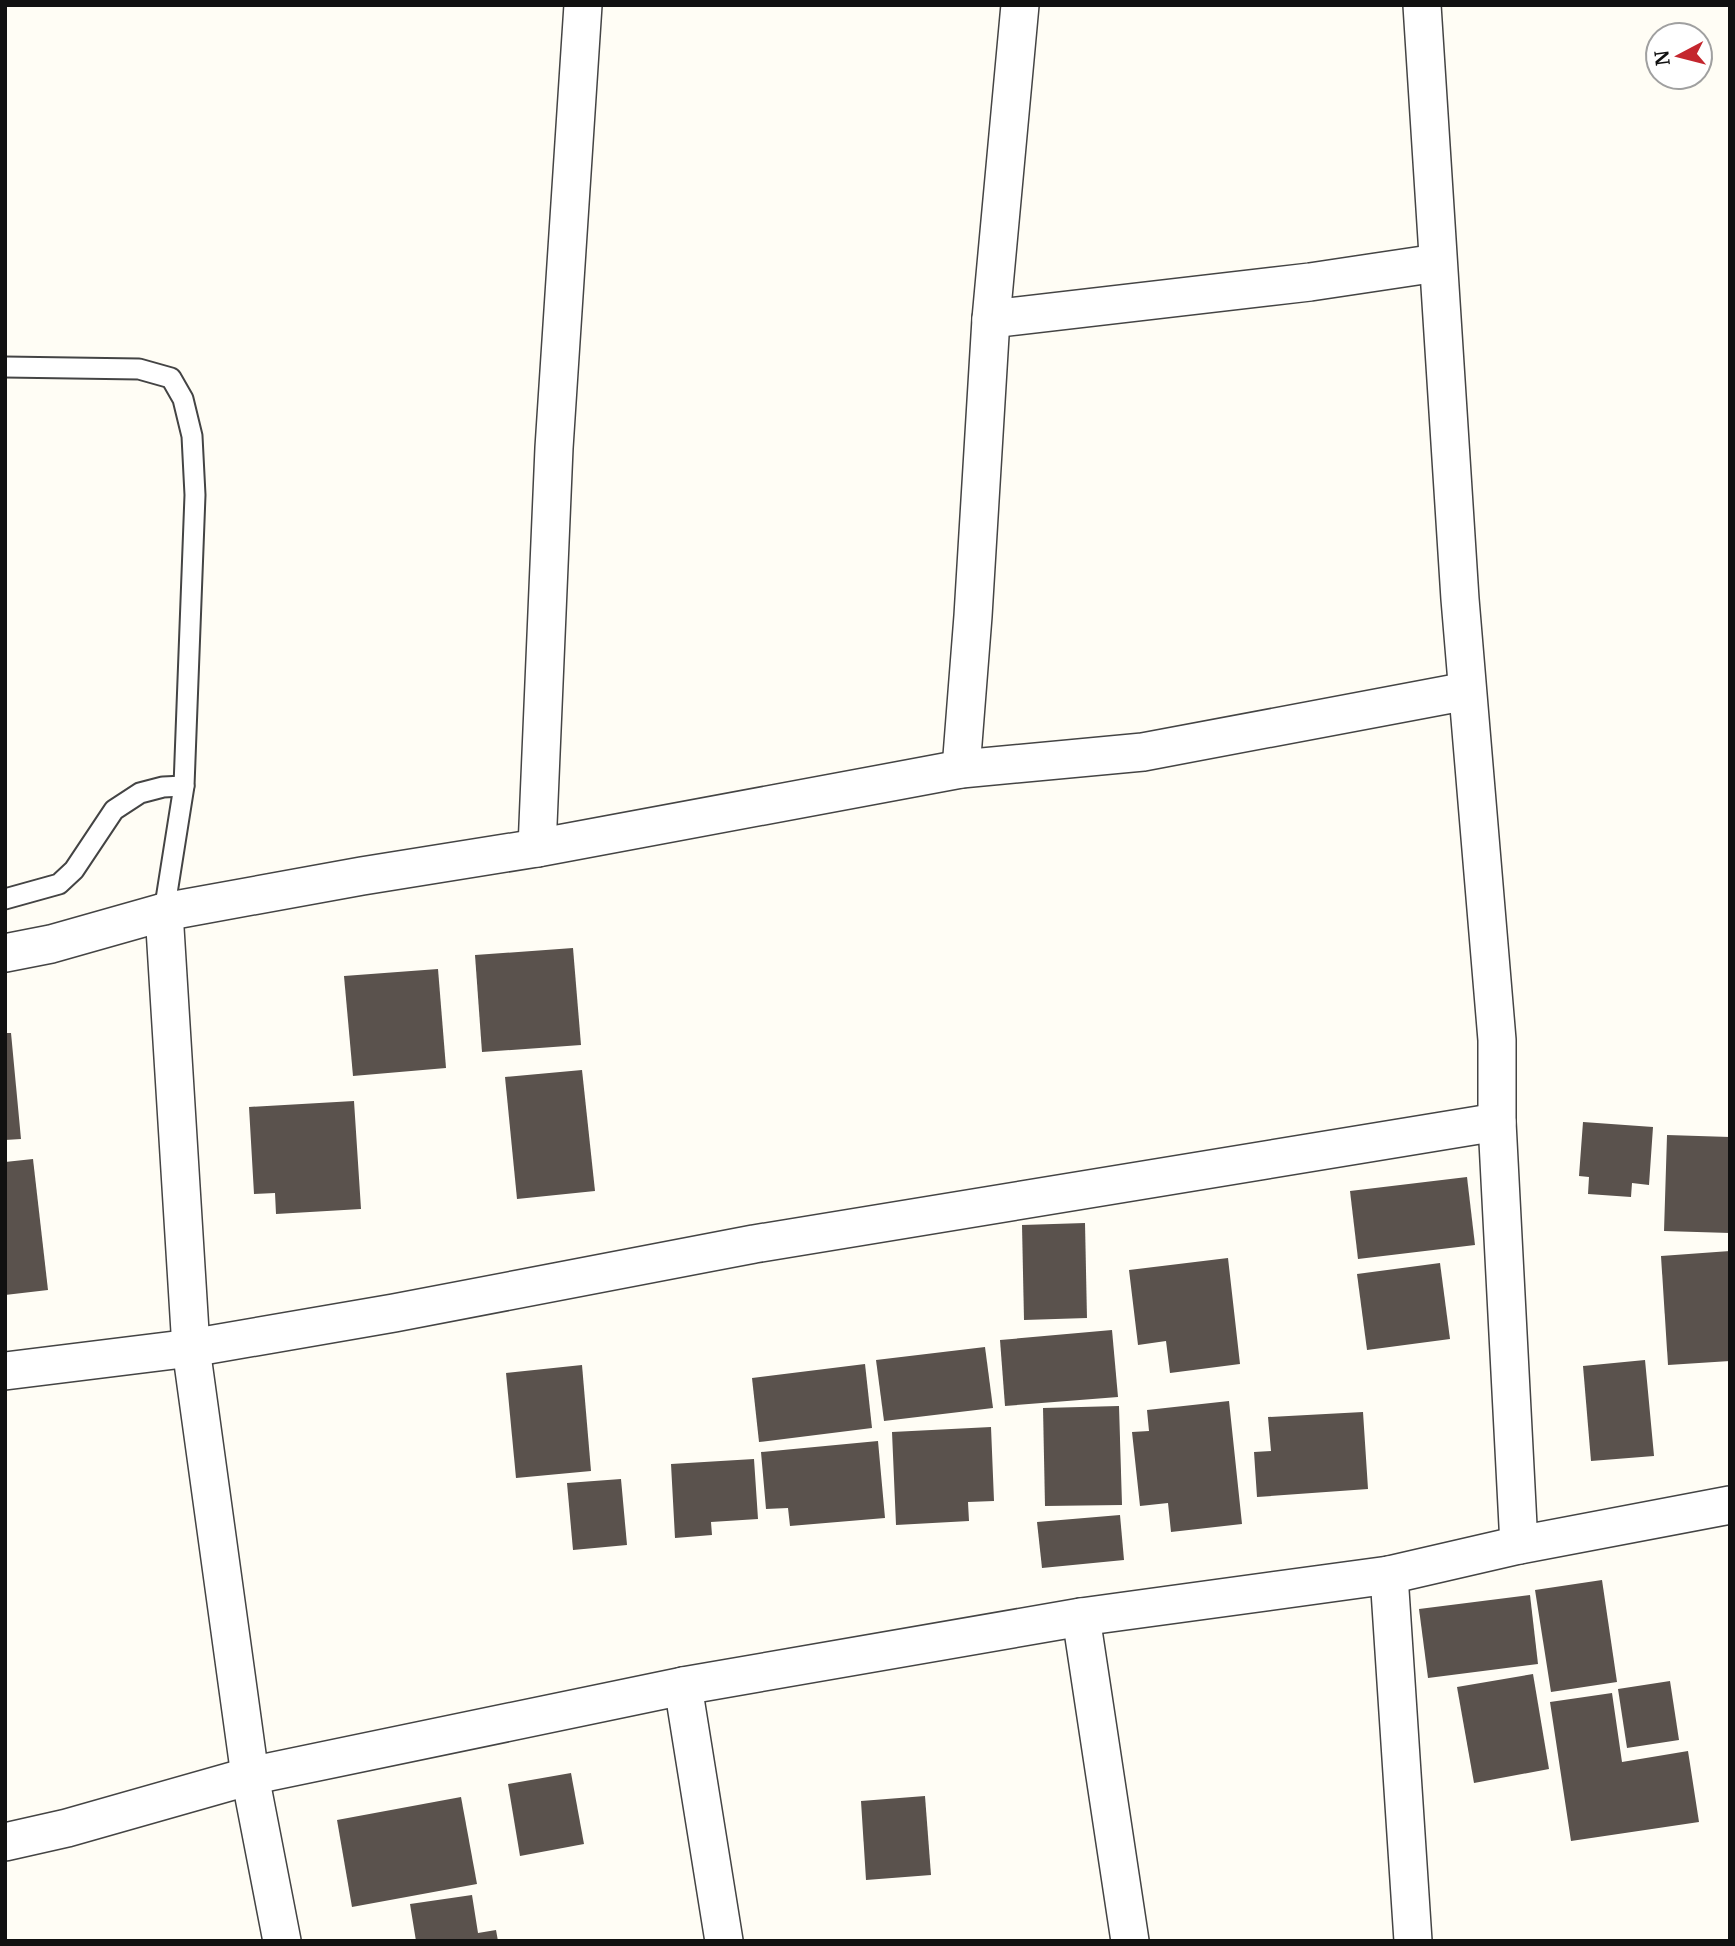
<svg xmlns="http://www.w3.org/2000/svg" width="1735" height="1946" viewBox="0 0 1735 1946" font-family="Merriweather,serif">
<rect width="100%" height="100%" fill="#fffdf5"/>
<g fill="#5a524d">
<polygon points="573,948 581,1045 482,1052 475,955"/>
<polygon points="438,969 446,1068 353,1076 344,976"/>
<polygon points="5,1033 11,1033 21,1139 5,1140"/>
<polygon points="582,1070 595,1191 517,1199 505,1077"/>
<polygon points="354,1101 361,1209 276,1214 275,1193 254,1194 249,1107"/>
<polygon points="1583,1122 1653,1127 1649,1185 1632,1183 1631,1197 1588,1194 1589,1177 1579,1176"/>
<polygon points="1667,1135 1730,1137 1730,1233 1664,1231"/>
<polygon points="33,1159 48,1290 5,1295 5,1162"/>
<polygon points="1467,1177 1475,1245 1358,1259 1350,1191"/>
<polygon points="1085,1223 1087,1318 1024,1320 1022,1225"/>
<polygon points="1730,1251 1730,1361 1668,1365 1661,1256"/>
<polygon points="1228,1258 1240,1364 1170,1373 1166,1341 1138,1345 1129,1270"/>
<polygon points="1440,1263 1450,1339 1367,1350 1357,1274"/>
<polygon points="1112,1330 1118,1397 1005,1406 1000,1340"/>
<polygon points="985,1347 993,1408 884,1421 876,1360"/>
<polygon points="1645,1360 1654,1456 1591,1461 1583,1366"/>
<polygon points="865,1364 872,1428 759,1442 752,1378"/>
<polygon points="582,1365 591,1471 516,1478 506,1373"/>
<polygon points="1229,1401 1242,1524 1171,1532 1168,1503 1140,1506 1132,1432 1149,1431 1147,1410"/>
<polygon points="1119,1406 1122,1505 1045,1506 1043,1408"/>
<polygon points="1363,1412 1368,1489 1257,1497 1254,1452 1271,1451 1268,1417"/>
<polygon points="991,1427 994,1501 968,1502 969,1521 896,1525 892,1432"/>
<polygon points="878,1441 885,1518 790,1526 788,1508 766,1509 761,1452"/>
<polygon points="754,1459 758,1519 711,1522 712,1535 675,1538 671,1464"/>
<polygon points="621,1479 627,1545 573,1550 567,1483"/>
<polygon points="1120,1515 1124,1560 1042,1568 1037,1522"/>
<polygon points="1602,1580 1617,1682 1551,1692 1535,1590"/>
<polygon points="1530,1595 1538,1664 1428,1678 1419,1609"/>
<polygon points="1533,1674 1549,1769 1474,1783 1457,1687"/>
<polygon points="1670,1681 1679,1740 1627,1748 1618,1689"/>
<polygon points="1612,1693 1622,1762 1688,1751 1699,1822 1571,1841 1550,1702"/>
<polygon points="571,1773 584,1844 520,1856 508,1784"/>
<polygon points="925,1796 931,1875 866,1880 861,1801"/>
<polygon points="461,1797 477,1884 352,1907 337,1820"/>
<polygon points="472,1895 478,1933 496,1930 498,1941 416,1941 410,1904"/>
</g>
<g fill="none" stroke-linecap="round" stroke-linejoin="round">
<g stroke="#444" stroke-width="23">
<g id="service">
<polyline points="5,367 139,369 171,378 183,399 192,436 195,495 184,786 164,912"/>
<polyline points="5,899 59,884 74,870 114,810 140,793 163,787 184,786"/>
</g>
</g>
<g stroke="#444" stroke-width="40">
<g id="minor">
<polyline points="1422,5 1460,599 1497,1040 1497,1122 1519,1545"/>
<polyline points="991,319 1310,282 1437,263"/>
<polyline points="961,769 973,616 991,319 1020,5"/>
<polyline points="537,848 554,448 583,5"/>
<polyline points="164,912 191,1348 250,1776 282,1941"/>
<polyline points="5,953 51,944 164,912 362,876 537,848 961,769 1143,752 1467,691"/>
<polyline points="5,1371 191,1348 394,1313 754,1244 1497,1122"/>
<polyline points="1389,1575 1413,1941"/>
<polyline points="1081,1617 1130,1941"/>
<polyline points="683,1686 724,1941"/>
<polyline points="5,1842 67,1828 250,1776 683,1686 1081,1617 1389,1575 1519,1545 1730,1505"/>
</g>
</g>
<use href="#service" stroke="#fff" stroke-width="19"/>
<use href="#minor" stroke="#fff" stroke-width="37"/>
</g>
<rect width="1735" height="1946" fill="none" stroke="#111111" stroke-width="14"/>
<g transform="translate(1679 56) rotate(263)"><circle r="33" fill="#ffffff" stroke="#a0a0a0" stroke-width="2"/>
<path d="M0-5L12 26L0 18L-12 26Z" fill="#c4262e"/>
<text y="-10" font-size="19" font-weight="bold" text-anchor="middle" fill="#111111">N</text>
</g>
</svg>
